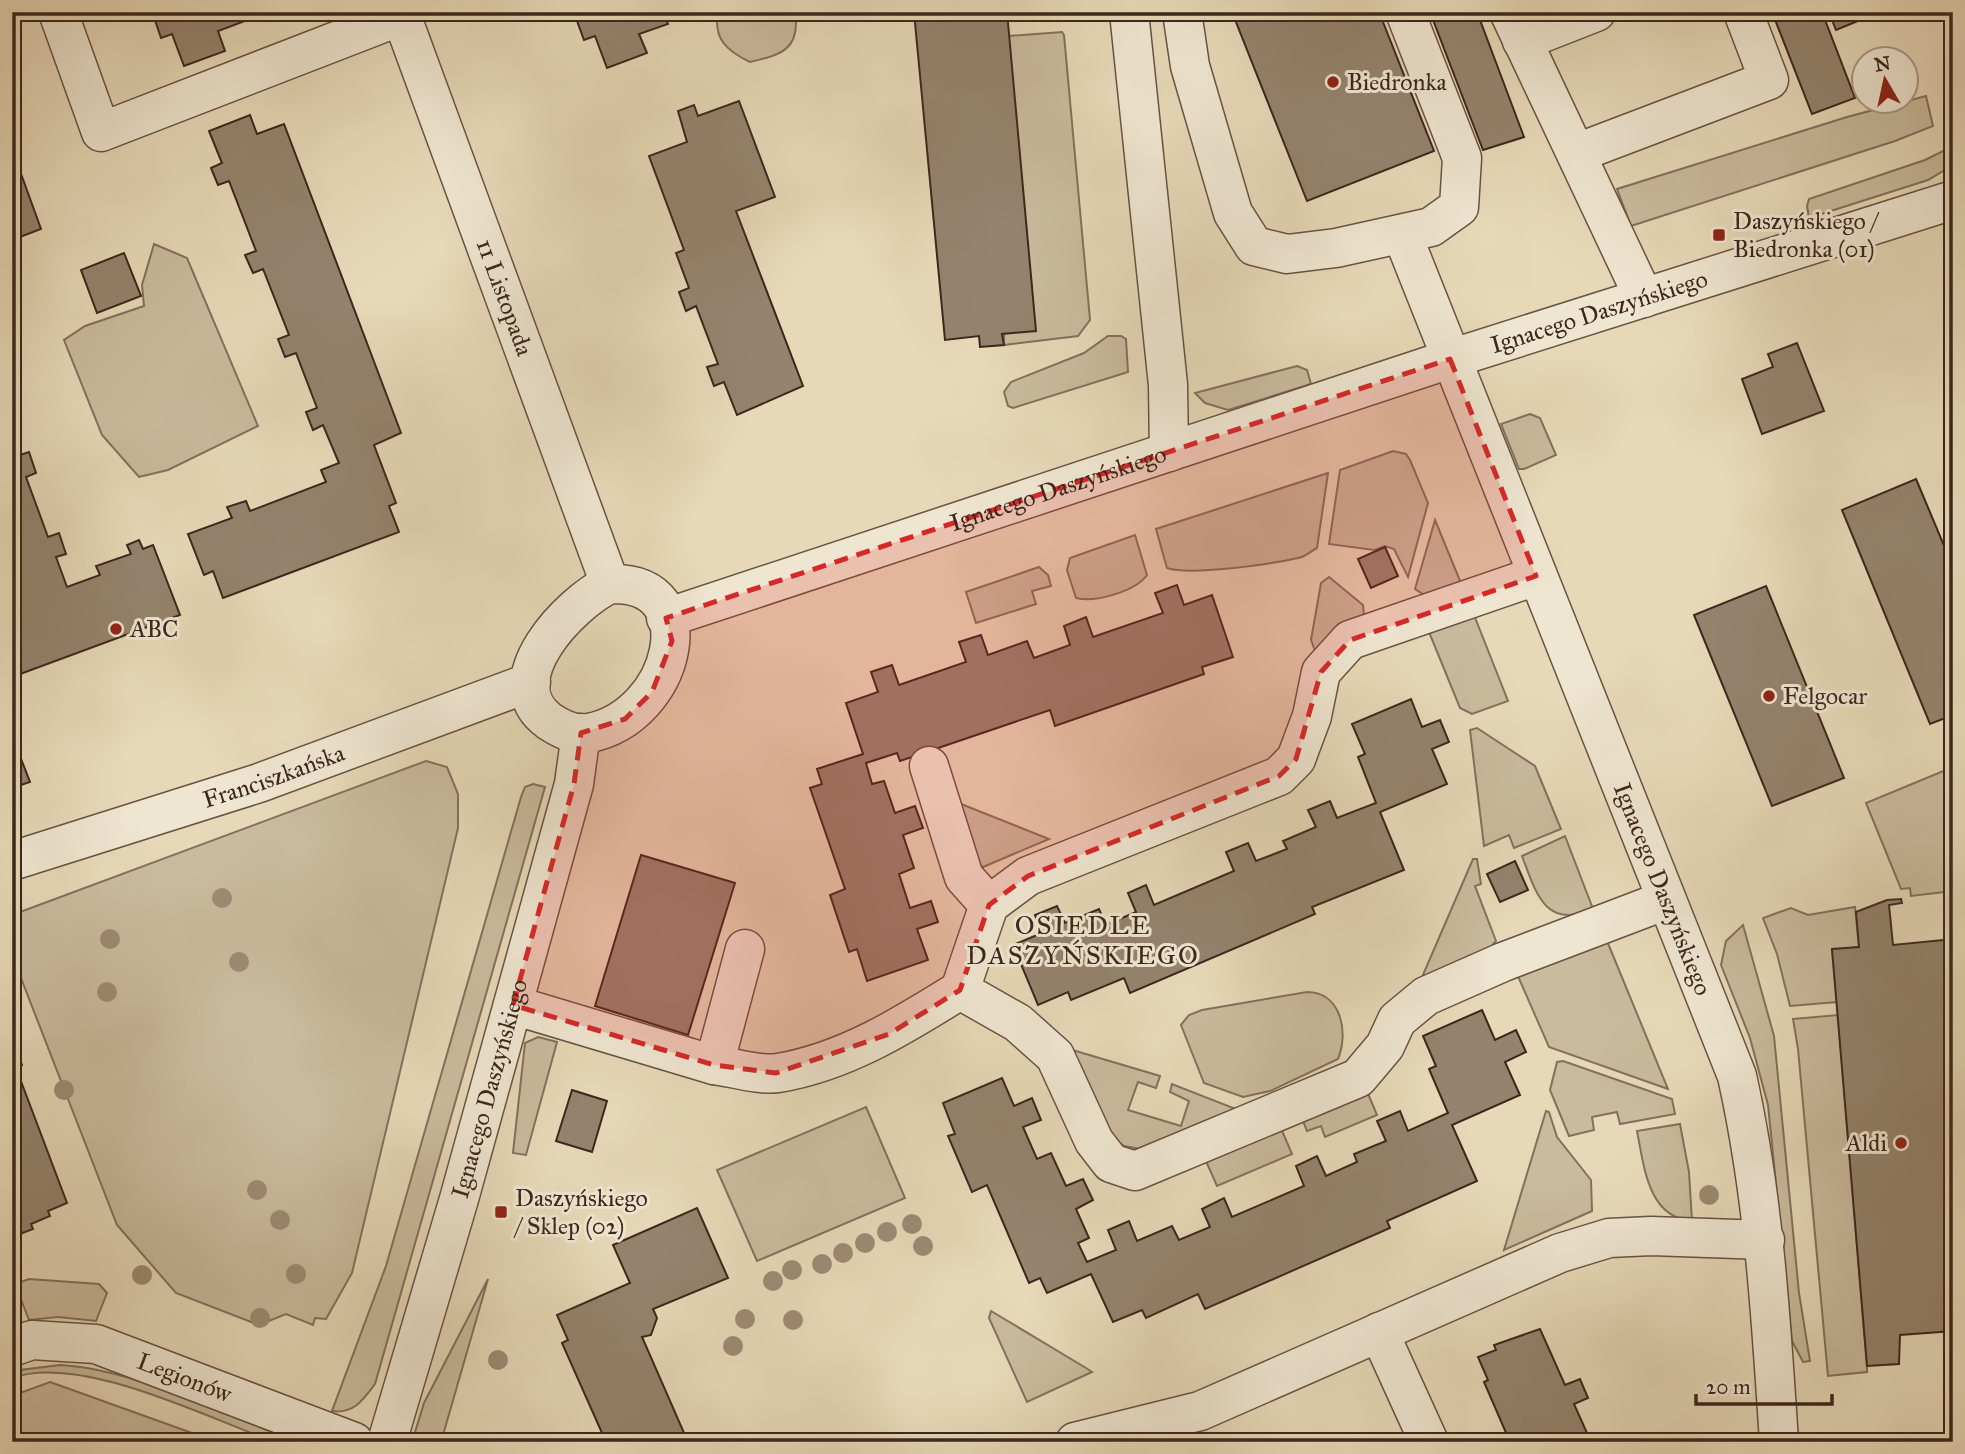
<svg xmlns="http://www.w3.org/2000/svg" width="1965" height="1454" viewBox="0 0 1965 1454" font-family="'IM FELL Great Primer',serif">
<rect width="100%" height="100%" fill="#e7d9b8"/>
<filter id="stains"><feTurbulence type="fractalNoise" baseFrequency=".00286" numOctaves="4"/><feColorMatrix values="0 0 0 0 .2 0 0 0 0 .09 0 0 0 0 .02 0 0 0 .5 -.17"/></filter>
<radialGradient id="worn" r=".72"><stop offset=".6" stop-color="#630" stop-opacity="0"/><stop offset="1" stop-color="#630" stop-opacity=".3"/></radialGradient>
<g fill="#cabb9e" stroke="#84705e" stroke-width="2">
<path d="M 718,12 L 795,12 C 801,50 780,55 750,62 C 727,51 713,39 718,12 Z"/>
<polygon points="1062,32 1064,35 1090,320 1078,336 1004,345 1009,36"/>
<polygon points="1926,96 1933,126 1895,141 1631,226 1617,189 1847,117"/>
<polygon points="1953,146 1953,165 1928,180 1809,218 1807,206 1809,199 1925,160"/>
<polygon points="154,244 187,258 258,426 168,470 139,477 102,435 64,340 85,326 144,306 142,285"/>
<polygon points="1108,336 1121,336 1126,339 1128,372 1013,408 1008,406 1004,392 1011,382 1084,353"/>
<polygon points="1297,366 1307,370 1311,384 1228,410 1205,403 1195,393"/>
<polygon points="1530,414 1540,418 1556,455 1524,469 1519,469 1501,424"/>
<polygon points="1393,451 1406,454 1410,460 1428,503 1408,577 1394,549 1385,546 1374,550 1329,544 1340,470"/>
<path d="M 1328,473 L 1317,548 C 1311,551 1305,557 1298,558 C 1271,564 1191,576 1167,568 L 1156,529 Z"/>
<polygon points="1435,520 1463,588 1426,596 1415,589"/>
<path d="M 1135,535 L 1147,575 C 1136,591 1095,603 1076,598 L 1067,570 L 1070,558 Z"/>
<polygon points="1039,567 1048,575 1051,586 1032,591 1036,604 976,623 966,592"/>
<polygon points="1329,577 1363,605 1364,616 1315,651 1311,640 1321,583"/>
<polygon points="1474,615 1508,701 1472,714 1460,708 1429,632"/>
<polygon points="1477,728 1535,766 1561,829 1514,848 1509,835 1484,846 1470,730"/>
<polygon points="426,761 447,767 458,794 458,828 352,1273 326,1319 315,1318 313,1325 286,1314 259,1325 176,1293 117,1225 12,955 12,915"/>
<polygon points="1953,767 1953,891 1911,896 1910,888 1901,889 1866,803"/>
<path d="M 533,784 L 545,787 L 375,1384 C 363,1400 354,1414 332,1411 L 386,1266 L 521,797 L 525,787 Z"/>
<polygon points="956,802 1049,839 983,867 974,861"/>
<path d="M 1565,836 L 1593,909 C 1545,930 1536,893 1522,856 Z"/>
<polygon points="1473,859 1477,859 1481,884 1475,886 1496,941 1482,957 1419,984"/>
<polygon points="1855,907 1859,947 1832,950 1837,1002 1790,1006 1777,954 1763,918 1791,908 1808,915"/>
<polygon points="1743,925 1774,1036 1799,1293 1810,1361 1803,1362 1792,1341 1768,1105 1750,1038 1721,965 1726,941"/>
<polygon points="1607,941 1668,1089 1549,1047 1517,974"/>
<path d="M 1307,992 C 1341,992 1349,1032 1338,1059 L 1270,1091 L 1243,1097 L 1204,1083 L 1181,1025 L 1189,1015 L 1202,1010 Z"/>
<polygon points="1838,1015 1867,1366 1867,1372 1828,1376 1798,1049 1793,1019"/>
<polygon points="538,1037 557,1042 526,1155 513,1153 525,1043"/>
<polygon points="1069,1049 1160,1076 1156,1088 1138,1082 1128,1110 1181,1126 1189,1101 1170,1092 1172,1084 1241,1111 1146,1150 1124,1146 1112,1137"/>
<polygon points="1563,1061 1672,1099 1675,1114 1620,1124 1617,1112 1592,1117 1594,1130 1569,1136 1550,1090 1557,1062"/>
<polygon points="1366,1089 1377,1115 1325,1137 1321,1126 1307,1131 1301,1116"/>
<polygon points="866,1107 905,1198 757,1261 717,1170"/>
<polygon points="1546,1111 1549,1112 1557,1137 1591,1180 1592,1211 1504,1250"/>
<path d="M 1680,1124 L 1689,1172 L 1692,1221 C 1648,1218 1644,1166 1637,1131 Z"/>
<polygon points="1280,1126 1292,1154 1217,1186 1205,1159"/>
<polygon points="29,1279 99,1284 107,1293 96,1321 58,1317 29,1320 15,1284"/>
<polygon points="488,1279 441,1442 412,1442 424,1403"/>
<polygon points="991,1311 1086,1368 1092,1372 1027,1402 989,1318"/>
<path d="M 60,1365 C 126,1368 210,1408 273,1432 L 264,1438 C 200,1414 78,1354 12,1378 L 12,1371 Z"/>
<polygon points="50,1382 217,1442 12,1442 12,1396"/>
</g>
<g fill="#95836e" stroke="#3d261d" stroke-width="2">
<polygon points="164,12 242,12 245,21 218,31 225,51 184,66 172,34 161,38 155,20 165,16"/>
<polygon points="586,12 663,12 668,24 639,34 647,53 607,68 595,36 584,40 577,21 588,18"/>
<polygon points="914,12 1007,12 1036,331 1002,334 1004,345 980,347 979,336 945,340"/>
<polygon points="1232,12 1379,12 1434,151 1307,201"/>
<polygon points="1430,12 1477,12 1524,137 1483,150"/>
<polygon points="1772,12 1822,12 1855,98 1812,114"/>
<polygon points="1829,12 1880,12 1836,30"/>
<polygon points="739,101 775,197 736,211 803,386 737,415 724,382 714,386 707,367 718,364 696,306 686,311 679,292 689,288 676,253 684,250 649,156 687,142 678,111 694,105 698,116"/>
<polygon points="250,115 257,134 284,124 401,433 374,445 396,503 389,506 399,532 223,598 213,571 204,575 188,534 232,518 227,507 246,501 250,511 326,482 321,470 339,463 323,425 313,430 306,412 317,408 296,353 285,357 278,339 289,335 263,269 253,273 245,255 256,251 229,181 218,185 211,168 222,163 209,131"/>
<polygon points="16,160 41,229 12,240 12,162"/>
<polygon points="124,253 141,296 97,313 81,270"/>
<polygon points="1797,343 1824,411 1762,434 1742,379 1773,367 1768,354"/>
<polygon points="12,442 17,456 29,452 36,473 26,477 48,537 59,533 66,554 56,557 67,587 100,575 96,566 131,554 127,545 139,540 143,549 153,545 180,615 12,677"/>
<polygon points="1916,479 1953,567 1953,715 1930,724 1842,510"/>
<polygon points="1385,547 1398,576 1371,588 1358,559"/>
<polygon points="1177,585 1184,605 1212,595 1233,657 1202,667 1204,674 1055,726 1050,710 900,761 897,753 866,763 872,784 884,781 895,813 915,806 923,828 903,835 914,868 899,874 910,908 931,901 938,922 917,929 928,960 867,981 857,949 849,952 830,895 845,889 810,788 822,784 817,769 863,754 846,703 878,692 871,672 892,665 899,685 966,662 959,642 981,635 988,655 1027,641 1034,658 1070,645 1064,626 1086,617 1093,637 1163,613 1155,593"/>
<polygon points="1766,586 1844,778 1772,806 1694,615"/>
<polygon points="1411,699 1422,727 1440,720 1449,742 1432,749 1447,784 1380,812 1404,870 1312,907 1315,914 1130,993 1124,978 1071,1000 1068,992 1038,1005 1013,945 1042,933 1035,915 1057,906 1065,923 1099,909 1106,925 1136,912 1128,893 1146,885 1154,905 1234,871 1226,852 1248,843 1256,861 1287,849 1283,841 1316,827 1308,810 1330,801 1337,818 1376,803 1358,757 1365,754 1352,724"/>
<polygon points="16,746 30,782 12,788 12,747"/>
<polygon points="641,855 735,883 688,1035 595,1006"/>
<polygon points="1515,861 1528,890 1500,902 1487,874"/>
<polygon points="1901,899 1902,903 1889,905 1893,945 1953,939 1953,1331 1900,1335 1899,1364 1867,1366 1832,949 1859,947 1856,912 1887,900"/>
<polygon points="1482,1010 1495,1040 1516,1030 1526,1052 1505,1062 1520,1095 1452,1125 1477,1181 1387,1221 1390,1228 1205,1309 1198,1294 1146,1318 1142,1310 1113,1322 1091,1274 1047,1293 1040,1278 1029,1283 987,1185 972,1192 948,1136 955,1134 943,1103 1002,1078 1014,1106 1032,1098 1041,1120 1023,1127 1037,1159 1051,1153 1066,1186 1083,1179 1093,1200 1076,1209 1089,1238 1078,1243 1087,1262 1116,1250 1108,1230 1129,1221 1137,1241 1172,1226 1179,1240 1210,1227 1202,1209 1224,1198 1232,1217 1304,1186 1296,1166 1317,1156 1326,1176 1357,1162 1354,1154 1386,1141 1377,1121 1400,1111 1408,1131 1448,1113 1429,1069 1436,1066 1423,1036"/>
<polygon points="12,1040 22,1065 16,1068 67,1203 48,1211 50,1216 31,1224 33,1229 12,1237"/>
<polygon points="572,1090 607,1101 592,1152 556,1141"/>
<polygon points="697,1208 728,1278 653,1309 657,1318 651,1335 642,1337 688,1442 606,1442 562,1343 568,1340 557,1315 630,1283 613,1245"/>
<polygon points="1540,1329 1565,1385 1580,1379 1588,1398 1574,1404 1591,1442 1510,1442 1484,1382 1488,1380 1478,1357 1496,1350 1494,1345"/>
</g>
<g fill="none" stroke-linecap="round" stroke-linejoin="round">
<g stroke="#685344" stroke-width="41">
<g id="minor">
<polyline points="58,12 101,132 401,16"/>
<path id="s1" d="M 400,12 L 610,584"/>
<polyline points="1129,12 1168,385 1169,452"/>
<polyline points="1182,12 1190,66 1233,213 1254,246 1287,254 1336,248 1431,227 1459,207 1462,158 1405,12"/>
<polyline points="1509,12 1644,298"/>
<polyline points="1522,41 1596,12"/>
<polyline points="1577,153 1769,80 1743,12"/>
<path id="s2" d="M 1402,234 L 1737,1076 C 1764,1197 1771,1318 1779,1442"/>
<polyline points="1536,576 1350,640 1321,672 1312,716 1296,759 1279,776 1028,876 989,905 960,990 1018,1023 1055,1056 1094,1141 1111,1163 1135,1171 1358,1078 1385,1046 1397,1020 1426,996 1503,962 1666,900"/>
<path d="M 610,584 C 709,580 675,717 589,733 C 574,736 561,729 549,721 C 494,681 571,602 610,584 Z"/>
<path id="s3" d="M 666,618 L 1450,359 L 1953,200"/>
<polyline points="929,766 964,877 989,905"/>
<path id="s4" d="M 12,861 L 259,783 L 531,682"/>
<polyline points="513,1005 714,1065 745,949"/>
<path d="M 714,1065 C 733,1067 759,1076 778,1073 C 845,1062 904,1025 960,990"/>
<polyline points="1379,1332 1429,1442"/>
<path id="s5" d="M 12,1347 L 32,1340 L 96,1344 L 354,1442"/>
<path id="s6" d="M 387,1442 L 459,1199 L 574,784 L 581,733"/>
<polyline points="1075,1442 1200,1411 1560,1253 1609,1238 1651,1236 1765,1240"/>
</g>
</g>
<use href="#minor" stroke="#efe6d1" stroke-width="38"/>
</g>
<g fill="#9d8b74">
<circle cx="222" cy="898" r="10"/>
<circle cx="110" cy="939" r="10"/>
<circle cx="239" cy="962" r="10"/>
<circle cx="107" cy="992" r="10"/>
<circle cx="64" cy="1090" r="10"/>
<circle cx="257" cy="1190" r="10"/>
<circle cx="1709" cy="1195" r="10"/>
<circle cx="280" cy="1220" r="10"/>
<circle cx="912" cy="1224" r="10"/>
<circle cx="887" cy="1232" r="10"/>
<circle cx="865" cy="1243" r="10"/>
<circle cx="923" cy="1246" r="10"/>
<circle cx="843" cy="1253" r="10"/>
<circle cx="822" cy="1264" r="10"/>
<circle cx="792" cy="1270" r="10"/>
<circle cx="296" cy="1274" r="10"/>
<circle cx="142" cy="1275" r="10"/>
<circle cx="773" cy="1281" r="10"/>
<circle cx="260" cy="1318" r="10"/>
<circle cx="745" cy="1319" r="10"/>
<circle cx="793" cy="1320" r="10"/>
<circle cx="733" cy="1346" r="10"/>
<circle cx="498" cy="1360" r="10"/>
</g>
<path fill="#d62828" fill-opacity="0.2" stroke="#d62828" stroke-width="5" stroke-dasharray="14 9" stroke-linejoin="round" d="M 1450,359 L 1536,576 L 1350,640 L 1321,672 L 1296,759 L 1279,776 L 1028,876 L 989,905 L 960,990 L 889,1034 L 776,1073 L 714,1065 L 513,1005 L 574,784 L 581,733 L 625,719 L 652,692 L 672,641 L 666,618 Z"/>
<g fill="#8f2418" stroke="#efe6d1" stroke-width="2.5">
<circle cx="1333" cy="82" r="7"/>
<rect x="1712" y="228" width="14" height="14" rx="3.5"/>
<circle cx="116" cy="629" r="7"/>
<circle cx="1769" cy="696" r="7"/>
<circle cx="1901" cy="1143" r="7"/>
<rect x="494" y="1205" width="14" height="14" rx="3.5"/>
</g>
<g text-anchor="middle" stroke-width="6" stroke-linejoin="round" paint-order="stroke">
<g font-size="24" fill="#3d261d" stroke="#efe6d1" text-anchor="start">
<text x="1347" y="90">Biedronka</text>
<text x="1733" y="229">Daszyńskiego /<tspan x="1733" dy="28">Biedronka (01)</tspan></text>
<text x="130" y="637">ABC</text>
<text x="1783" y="704">Felgocar</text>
<text x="1887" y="1151" text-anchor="end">Aldi</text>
<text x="515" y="1206">Daszyńskiego<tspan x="515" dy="28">/ Sklep (02)</tspan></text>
</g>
<g font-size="24" fill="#3d261d" stroke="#efe6d1">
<text dy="8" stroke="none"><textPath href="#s1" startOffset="304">11 Listopada</textPath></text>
<text dy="8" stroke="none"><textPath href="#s3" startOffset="982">Ignacego Daszyńskiego</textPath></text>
<text dy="8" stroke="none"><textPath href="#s3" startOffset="413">Ignacego Daszyńskiego</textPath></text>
<text dy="8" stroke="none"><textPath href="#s4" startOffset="275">Franciszkańska</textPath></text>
<text dy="8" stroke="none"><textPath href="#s2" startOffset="705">Ignacego Daszyńskiego</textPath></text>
<text dy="8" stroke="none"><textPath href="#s6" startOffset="368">Ignacego Daszyńskiego</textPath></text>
<text dy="8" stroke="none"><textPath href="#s5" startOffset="180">Legionów</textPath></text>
</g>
<g font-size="26" letter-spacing="2" fill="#3d261d" stroke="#efe6d1">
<text x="1083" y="934">OSIEDLE<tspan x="1083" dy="30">DASZYŃSKIEGO</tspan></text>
</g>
</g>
<rect width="1965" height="1454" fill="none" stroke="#e7d9b8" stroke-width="42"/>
<rect x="14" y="14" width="1937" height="1426" fill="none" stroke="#3d261d" stroke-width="3.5"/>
<rect x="21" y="21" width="1923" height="1412" fill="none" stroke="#3d261d" stroke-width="2"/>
<g transform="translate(1885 80) rotate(351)"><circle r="33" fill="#efe6d1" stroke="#a89989" stroke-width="2"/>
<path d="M0-5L12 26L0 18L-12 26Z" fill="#8f2418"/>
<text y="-10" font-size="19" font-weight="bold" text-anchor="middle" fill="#3d261d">N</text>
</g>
<path d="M1696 1394v10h136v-10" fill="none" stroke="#3d261d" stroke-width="3.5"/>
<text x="1706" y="1394" font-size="21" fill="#3d261d" stroke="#efe6d1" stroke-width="5" paint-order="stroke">20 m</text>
<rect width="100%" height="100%" filter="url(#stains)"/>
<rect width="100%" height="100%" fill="url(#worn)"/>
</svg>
